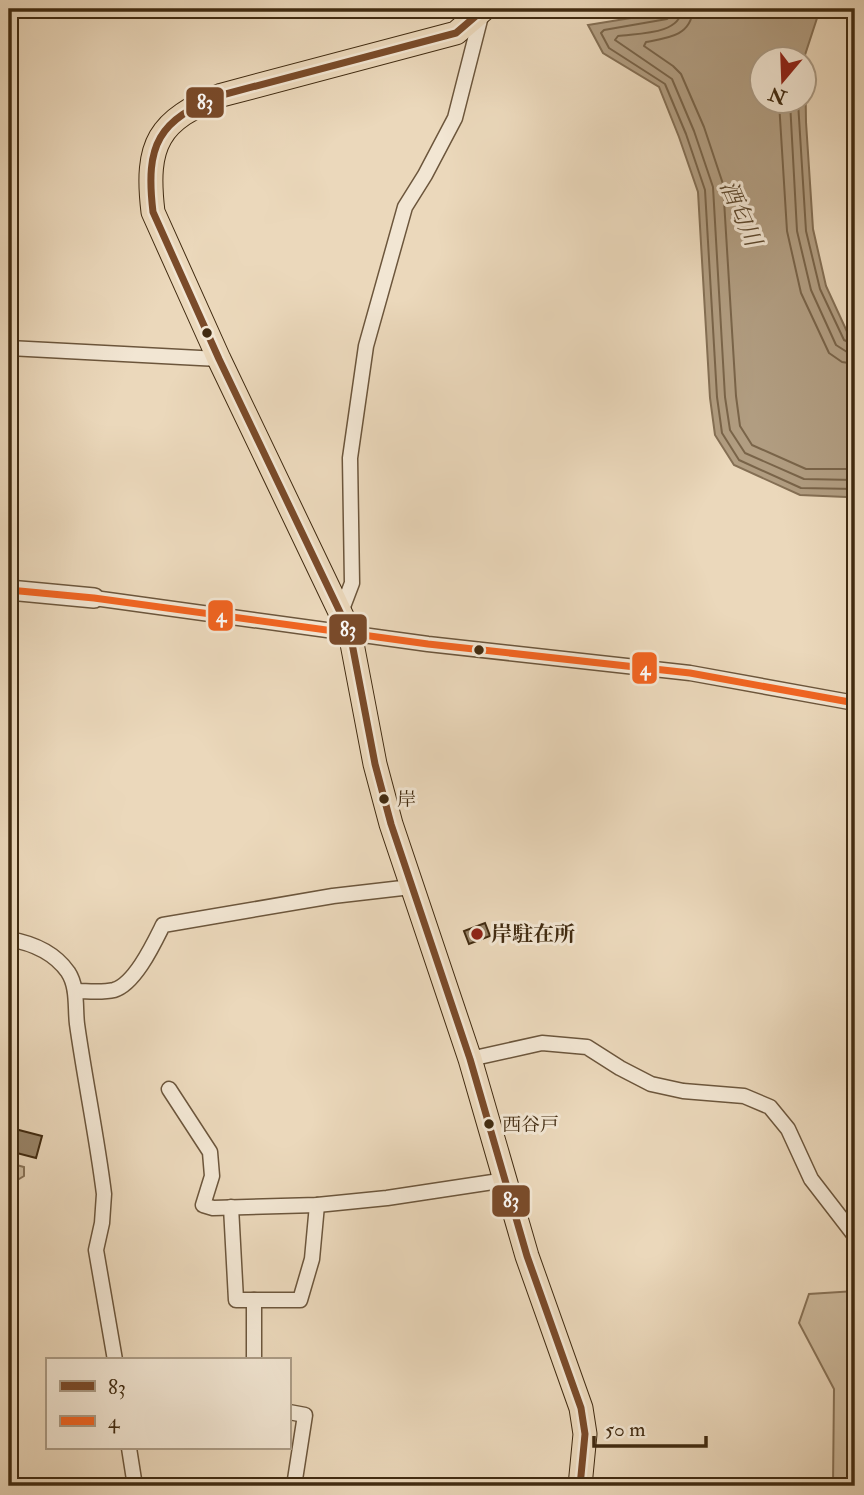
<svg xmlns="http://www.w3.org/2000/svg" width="864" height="1495" viewBox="0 0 864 1495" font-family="'IM FELL Double Pica','Noto Serif JP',serif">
<rect width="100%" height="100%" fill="#ebd8bb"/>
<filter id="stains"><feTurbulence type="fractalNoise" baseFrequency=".00286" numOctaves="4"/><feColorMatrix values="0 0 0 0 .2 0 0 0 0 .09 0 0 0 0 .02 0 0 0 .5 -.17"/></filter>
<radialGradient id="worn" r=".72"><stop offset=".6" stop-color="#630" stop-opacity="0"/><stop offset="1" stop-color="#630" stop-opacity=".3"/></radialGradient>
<g fill="#cebb9e" stroke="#887358" stroke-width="2">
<polygon points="9,1163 24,1167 24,1176 9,1185"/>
<polygon points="855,1291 855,1486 833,1486 834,1389 799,1323 809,1294"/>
</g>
<path fill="#b19d81" stroke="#846f54" stroke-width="2" fill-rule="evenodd" d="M 686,9 L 820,9 L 805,55 L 806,122 L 813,229 L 826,286 L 849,336 L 855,340 L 855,495 L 846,497 L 800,495 L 734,465 L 715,435 L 710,398 L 698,192 L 679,137 L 659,87 L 603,53 L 588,25 ZM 762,60 L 804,60 L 804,102 L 762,102 Z"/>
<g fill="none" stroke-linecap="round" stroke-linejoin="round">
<g stroke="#796449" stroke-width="2">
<polyline points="673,9 672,15 667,19 604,30 601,33 609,48 665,84 686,134 705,190 717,397 722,433 739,460 801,488 855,489"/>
<path d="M 682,9 C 680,35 638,33 618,36 L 615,40 L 672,79 L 694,131 L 713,187 L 725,397 L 730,430 L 745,453 L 804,479 L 855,480"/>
<path d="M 693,9 C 691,36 668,38 646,42 L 644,46 L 673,66 L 681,74 L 704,127 L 723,184 L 736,396 L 740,426 L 752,445 L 806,469 L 855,469"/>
<polyline points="779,102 787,231 801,293 829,353 842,362 855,364"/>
<polyline points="790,102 797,231 811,290 836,345 847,352 855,354"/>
<polyline points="798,102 806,231 820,289 844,340 855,345"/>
</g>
</g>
<g fill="#998569" stroke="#412b11" stroke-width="2">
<polygon points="485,923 490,936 469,944 464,931"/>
<polygon points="15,1129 42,1136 36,1158 9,1151 9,1131 14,1133"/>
</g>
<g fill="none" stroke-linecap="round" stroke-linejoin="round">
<g stroke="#6c563c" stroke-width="17">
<g id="minor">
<polyline points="9,348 219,359"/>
<polyline points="94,598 428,644 690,673 855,703"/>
<polyline points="341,612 352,583 350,458 366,346 405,207 425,175 455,118 482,12"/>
<path d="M 9,939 C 32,943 54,952 68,972 C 78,987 75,1008 77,1024 C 85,1081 97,1137 104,1194 L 102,1223 L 96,1250 L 115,1360"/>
<path d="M 75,991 C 87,991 102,993 114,990 C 135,984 154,943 163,925 L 333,896 L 411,887"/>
<polyline points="470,1059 542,1043 587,1047 620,1068 651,1084 683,1091 744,1096 770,1107 788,1129 811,1179 855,1236"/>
<polyline points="169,1089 210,1152 212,1176 203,1205 213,1208 317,1205 387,1198 506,1180"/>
<polyline points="231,1207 236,1300 300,1300 312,1259 317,1205"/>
<polyline points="254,1300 254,1360"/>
<polyline points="289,1412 305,1415 294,1486"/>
<polyline points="129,1448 135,1486"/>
</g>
</g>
<g stroke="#6c563c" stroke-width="22">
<polyline id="tertiary" points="9,590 94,598"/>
</g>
<g stroke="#412b11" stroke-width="25">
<path id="primary" d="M 484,9 L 456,33 L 222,95 C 158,120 145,144 153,212 L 219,359 L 350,633 L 375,764 L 391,824 L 470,1059 L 527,1256 L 581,1408 L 585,1434 L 580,1486"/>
</g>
<use href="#minor" stroke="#f2e6d3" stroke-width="14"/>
<use href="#tertiary" stroke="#f2e6d3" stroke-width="19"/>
<use href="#primary" stroke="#ebd8bb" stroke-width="23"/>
<g stroke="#f2e6d3" stroke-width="12">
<path id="bus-1" d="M 484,9 L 456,33 L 222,95 C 158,120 145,144 153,212 L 219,359 L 350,633 L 375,764 L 391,824 L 470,1059 L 527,1256 L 581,1408 L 585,1434 L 580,1486"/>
</g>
<g stroke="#f2e6d3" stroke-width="12">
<polyline id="bus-2" points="9,590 94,598 428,644 690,673 855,703"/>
</g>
<use href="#bus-1" stroke="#7a4b2a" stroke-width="7"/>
<use href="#bus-2" stroke="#f26522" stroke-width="7"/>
</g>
<g fill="#412b11" stroke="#f2e6d3" stroke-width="2.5">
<circle cx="207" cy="333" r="6"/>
<circle cx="479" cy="650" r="6"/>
<circle cx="384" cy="799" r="6"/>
<circle cx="489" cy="1124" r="6"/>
</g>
<circle fill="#8f2418" stroke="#f2e6d3" stroke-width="2.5" cx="477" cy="934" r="7"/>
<g text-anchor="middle" stroke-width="6" stroke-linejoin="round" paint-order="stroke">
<g font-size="19" fill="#412b11" stroke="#f2e6d3" text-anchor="start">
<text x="397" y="806">岸</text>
<text x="502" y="1131">西谷戸</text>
</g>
<g font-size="21" font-weight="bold" fill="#412b11" stroke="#f2e6d3" text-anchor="start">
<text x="491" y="941">岸駐在所</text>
</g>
<g font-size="23" font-style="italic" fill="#5d482d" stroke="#f2e6d3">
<text transform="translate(741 213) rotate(66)" y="8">酒匂川</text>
</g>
</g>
<g stroke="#f2e6d3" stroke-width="2.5">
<rect x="185" y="86" width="40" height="33" rx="7" fill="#7a4b2a"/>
<rect x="207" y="599" width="27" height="33" rx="7" fill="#f26522"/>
<rect x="328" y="613" width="40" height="33" rx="7" fill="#7a4b2a"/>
<rect x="631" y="651" width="27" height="34" rx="7" fill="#f26522"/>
<rect x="491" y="1184" width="40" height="34" rx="7" fill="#7a4b2a"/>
</g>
<g font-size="19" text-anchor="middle" font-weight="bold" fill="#fff">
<text x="205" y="109">83</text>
<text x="221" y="622">4</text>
<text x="348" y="636">83</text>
<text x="645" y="675">4</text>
<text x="511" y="1207">83</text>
</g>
<rect width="864" height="1495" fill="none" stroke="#ebd8bb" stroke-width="35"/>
<rect x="10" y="10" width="843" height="1474" fill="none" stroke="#412b11" stroke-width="3.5"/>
<rect x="18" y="18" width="829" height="1460" fill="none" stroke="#412b11" stroke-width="2"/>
<rect x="46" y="1358" width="245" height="91" fill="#f2e6d3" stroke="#ab9b85" stroke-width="2"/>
<rect x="60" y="1381" width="35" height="10" fill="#7a4b2a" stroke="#ab9b85" stroke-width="2"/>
<text x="108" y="1394" font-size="21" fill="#412b11">83</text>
<rect x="60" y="1416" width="35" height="10" fill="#f26522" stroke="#ab9b85" stroke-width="2"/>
<text x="108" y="1428" font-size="21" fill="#412b11">4</text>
<g transform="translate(783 80) rotate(199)"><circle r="33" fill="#f2e6d3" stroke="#ab9b85" stroke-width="2"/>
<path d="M0-5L12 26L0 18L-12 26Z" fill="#8f2418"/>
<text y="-10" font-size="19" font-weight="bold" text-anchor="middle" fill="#412b11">N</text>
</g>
<path d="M594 1436v10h112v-10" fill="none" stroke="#412b11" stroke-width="3.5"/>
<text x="605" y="1436" font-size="21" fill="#412b11" stroke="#f2e6d3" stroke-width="5" paint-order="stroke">50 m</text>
<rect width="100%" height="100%" filter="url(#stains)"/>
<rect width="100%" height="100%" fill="url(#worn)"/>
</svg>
